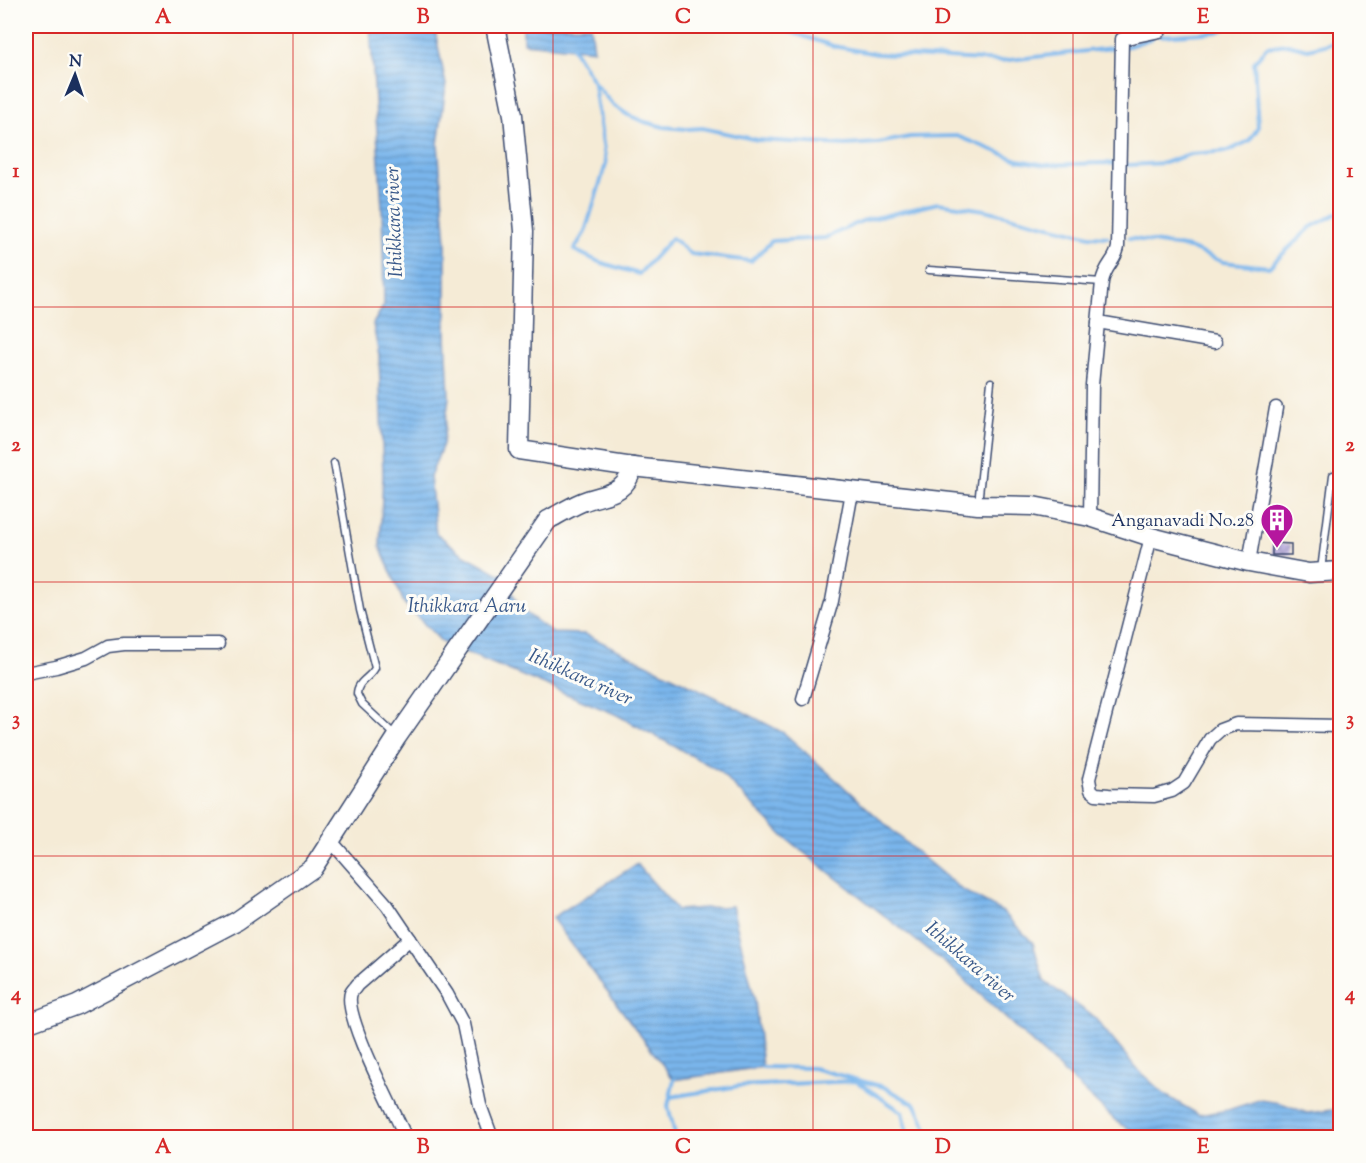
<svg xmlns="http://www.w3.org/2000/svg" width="1366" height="1163" viewBox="0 0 1366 1163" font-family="'Sorts Mill Goudy',serif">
<defs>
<pattern id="water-rules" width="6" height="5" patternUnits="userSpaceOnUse" patternTransform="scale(1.5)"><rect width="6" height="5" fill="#7ab6ec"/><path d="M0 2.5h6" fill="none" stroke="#6394c2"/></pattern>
<pattern id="building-cross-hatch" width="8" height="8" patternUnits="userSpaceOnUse" patternTransform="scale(1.5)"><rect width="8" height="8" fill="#b9adde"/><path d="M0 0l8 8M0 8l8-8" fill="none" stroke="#968db7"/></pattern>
</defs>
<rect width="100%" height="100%" fill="#fdfcf7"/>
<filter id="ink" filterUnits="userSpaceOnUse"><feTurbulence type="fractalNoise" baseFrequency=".0167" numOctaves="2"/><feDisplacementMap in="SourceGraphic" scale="12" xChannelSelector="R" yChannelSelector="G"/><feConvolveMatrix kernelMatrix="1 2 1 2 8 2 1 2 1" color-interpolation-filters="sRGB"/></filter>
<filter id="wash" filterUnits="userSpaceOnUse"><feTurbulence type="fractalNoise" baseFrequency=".008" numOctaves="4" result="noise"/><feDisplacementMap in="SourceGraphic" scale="24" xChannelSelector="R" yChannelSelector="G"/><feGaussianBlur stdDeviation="1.35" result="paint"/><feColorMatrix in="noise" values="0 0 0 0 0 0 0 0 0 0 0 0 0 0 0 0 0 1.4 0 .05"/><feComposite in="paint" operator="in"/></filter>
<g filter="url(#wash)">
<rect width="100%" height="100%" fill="#f5ebd6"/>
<g fill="url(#water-rules)" stroke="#4a72a5" stroke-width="1.5">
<polygon points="370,26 434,26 446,85 438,144 446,242 446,334 449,397 443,444 430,477 436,533 463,554 503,576 522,610 553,633 585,634 715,697 784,733 914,850 962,890 1003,912 1033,943 1044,981 1094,1017 1136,1068 1165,1095 1199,1115 1228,1110 1259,1100 1281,1103 1307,1113 1340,1109 1340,1137 1142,1137 1117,1122 955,971 784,837 718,770 615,714 443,643 404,603 380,546 383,474 379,356 373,324 384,305 382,207"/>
<polygon points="523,26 591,26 594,50 523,43"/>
<polygon points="637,864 677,910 732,906 755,1001 762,1067 674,1080 552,918"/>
</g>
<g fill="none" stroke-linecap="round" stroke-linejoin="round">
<g stroke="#7ab6ec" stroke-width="4">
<polyline points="772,26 833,46 877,54 1001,61 1129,46 1152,38"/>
<polyline points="1159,36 1218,32 1230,26"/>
<polyline points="571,45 595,84 613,105 628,115 645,122 664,127 687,129 702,128 758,140 845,145 878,143 910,137 957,136 1018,160 1046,165 1103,163 1130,165 1164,163 1190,154 1228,151 1249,141 1258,128 1254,62 1267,47 1287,44 1308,49 1340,41"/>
<polyline points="594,85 606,164 585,232 574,250 599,262 639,274 672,238 691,254 751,261 772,241 825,238 862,221 938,203 985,210 1090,236 1108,237"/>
<polyline points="1129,238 1189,248 1223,262 1269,267 1311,227 1340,212"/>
<polyline points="762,1067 813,1068 884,1087 916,1105 927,1129 929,1138"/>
<polyline points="674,1080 668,1106 676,1138"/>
<polyline points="670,1097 739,1086 856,1081 902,1112 908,1138"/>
</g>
</g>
<g id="blocks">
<polygon fill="url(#building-cross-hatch)" points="1272,543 1291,544 1291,555 1272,555"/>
</g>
</g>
<g filter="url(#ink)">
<use href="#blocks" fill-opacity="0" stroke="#3c4b70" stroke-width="1.5"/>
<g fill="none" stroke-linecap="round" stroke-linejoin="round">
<g stroke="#3c4b70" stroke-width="9">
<g id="lane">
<polyline points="929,270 1102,282"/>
<path d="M 334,463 L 360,610 L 375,668 C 370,678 357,681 357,694 L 362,704 L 395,735"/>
<polyline points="978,504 991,382"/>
<polyline points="1321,570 1333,475"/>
</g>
</g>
<g stroke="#3c4b70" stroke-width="15">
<g id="street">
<polyline points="1098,322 1215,342"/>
<path d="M 1090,517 L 1092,385 L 1102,282 C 1105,265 1116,261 1118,247 L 1122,39 L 1160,31"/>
<polyline points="1151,537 1089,779 1091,790 1096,794 1109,795 1154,796 1172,791 1184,783 1210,739 1220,730 1236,724 1340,726"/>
<polyline points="1249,562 1276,408"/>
<polyline points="26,673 56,667 86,658 108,646 124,644 218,644"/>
<polyline points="803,699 832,601 852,492"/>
<polyline points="331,841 387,905 447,994 463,1024 480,1105 492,1138"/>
<path d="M 406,1138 C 395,1112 342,1015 351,993 C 351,992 357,986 357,985 L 410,939"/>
</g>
</g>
<g stroke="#3c4b70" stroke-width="21">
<g id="secondary">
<polyline points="633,467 978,505 1033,506 1090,517 1151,537 1249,562 1309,573 1340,571"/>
<path d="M 26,1024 L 77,1005 L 237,921 L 313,868 L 397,737 L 548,520 C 559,514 570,507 582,502 C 605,493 625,496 633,467 L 519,450 L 524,231 L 513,115 L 495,26"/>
</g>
</g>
<use href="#lane" stroke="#fff" stroke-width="6"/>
<use href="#street" stroke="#fff" stroke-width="12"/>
<use href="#secondary" stroke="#fff" stroke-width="18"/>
</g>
</g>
<path fill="none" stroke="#d62828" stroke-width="1.5" stroke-opacity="0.55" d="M 293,26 L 293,1138M 553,26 L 553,1138M 813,26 L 813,1138M 1073,26 L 1073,1138M 26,307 L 1340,307M 26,582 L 1340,582M 26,856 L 1340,856"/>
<defs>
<g id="building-pin" transform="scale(1.725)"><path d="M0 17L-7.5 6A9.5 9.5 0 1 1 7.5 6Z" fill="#b5179e" stroke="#fdfcf7"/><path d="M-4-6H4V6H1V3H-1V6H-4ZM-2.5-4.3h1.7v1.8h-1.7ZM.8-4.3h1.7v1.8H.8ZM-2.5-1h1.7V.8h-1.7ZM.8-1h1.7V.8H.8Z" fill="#fff"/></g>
</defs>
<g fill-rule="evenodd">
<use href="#building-pin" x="1277" y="520"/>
</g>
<g text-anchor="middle" stroke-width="6" stroke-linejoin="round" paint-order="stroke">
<g font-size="18" fill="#1b2f5e" stroke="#fdfcf7" text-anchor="end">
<text x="1254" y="526">Anganavadi No.28</text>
</g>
<g font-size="20" font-style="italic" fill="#385889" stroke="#fdfcf7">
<text transform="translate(393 222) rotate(-92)" y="7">Ithikkara river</text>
<text x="467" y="612">Ithikkara Aaru</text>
<text transform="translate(581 676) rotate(24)" y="7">Ithikkara river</text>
<text transform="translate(971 961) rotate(41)" y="7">Ithikkara river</text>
</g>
</g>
<rect width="1366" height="1163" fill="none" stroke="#fdfcf7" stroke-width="66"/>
<g transform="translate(75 75) rotate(2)" stroke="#fdfcf7" stroke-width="4.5" paint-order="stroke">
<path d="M0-4.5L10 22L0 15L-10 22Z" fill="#1b2f5e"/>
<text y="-9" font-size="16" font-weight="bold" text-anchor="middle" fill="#1b2f5e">N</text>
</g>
<rect x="33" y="33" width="1300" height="1097" fill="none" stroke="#d62828" stroke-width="2"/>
<g font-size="20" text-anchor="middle" font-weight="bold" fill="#d62828">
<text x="163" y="23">A</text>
<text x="423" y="23">B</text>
<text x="683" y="23">C</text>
<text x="943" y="23">D</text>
<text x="1203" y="23">E</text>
<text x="16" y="177">1</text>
<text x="1350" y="177">1</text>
<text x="16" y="451">2</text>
<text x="1350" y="451">2</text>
<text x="16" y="725">3</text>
<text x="1350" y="725">3</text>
<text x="16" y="1000">4</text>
<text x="1350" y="1000">4</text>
<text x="163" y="1153">A</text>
<text x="423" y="1153">B</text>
<text x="683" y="1153">C</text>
<text x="943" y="1153">D</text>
<text x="1203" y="1153">E</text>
</g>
</svg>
